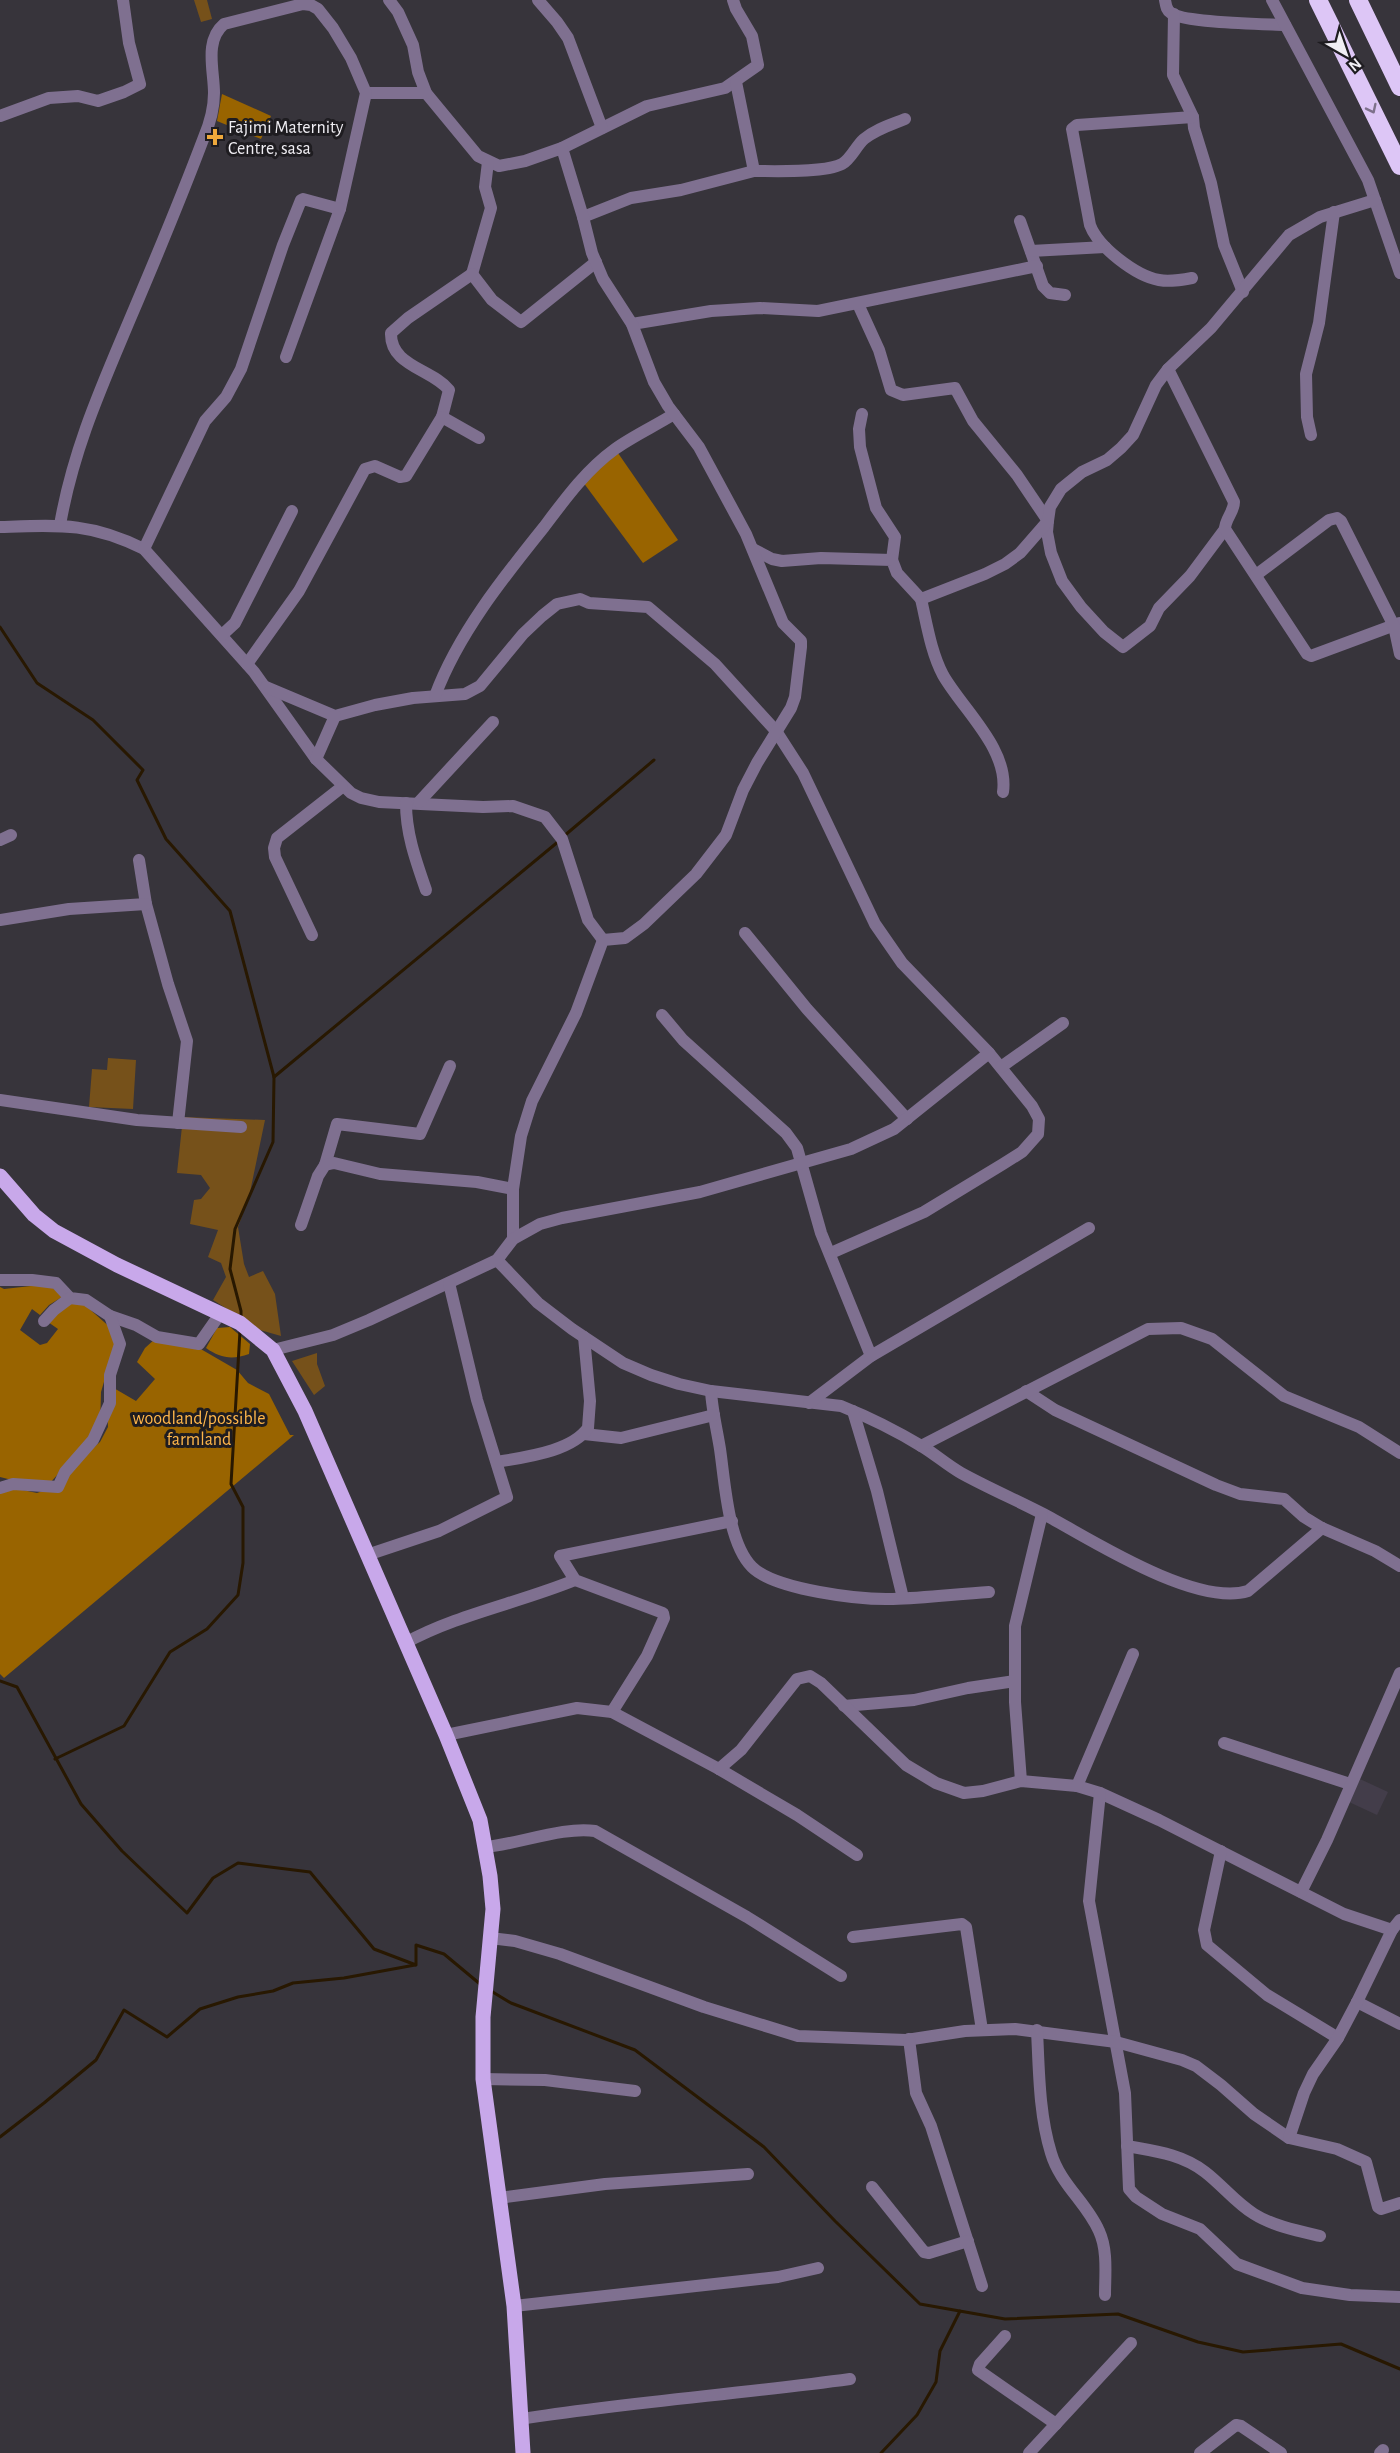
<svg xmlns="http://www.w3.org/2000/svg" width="1400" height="2453" viewBox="0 0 1400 2453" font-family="'Alegreya Sans',sans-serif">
<rect width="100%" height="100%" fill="#37343b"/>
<polygon fill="#433d4a" points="1360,1779 1388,1792 1377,1815 1349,1802"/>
<g fill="#76511a">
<polygon points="194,0 207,0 212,19 201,22"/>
<polygon points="108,1058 136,1060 133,1109 89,1107 92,1069 107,1070"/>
<polygon points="183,1117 265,1120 249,1197 238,1227 244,1264 249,1277 263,1271 275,1294 281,1336 260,1330 213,1300 226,1277 221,1263 208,1257 218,1230 190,1224 194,1200 201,1199 210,1188 201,1175 177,1173"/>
<polygon points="317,1353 317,1364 325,1386 314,1395 292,1361"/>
</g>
<g fill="#996400">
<polygon points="222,94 271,116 261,139 217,121"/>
<polygon points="618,453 678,540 643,563 583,482"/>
<polygon points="49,1284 62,1297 49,1305 40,1315 32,1309 20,1330 40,1345 47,1343 58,1329 48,1322 69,1302 85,1305 113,1330 117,1337 101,1392 100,1428 49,1484 32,1485 0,1477 0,1287 4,1289"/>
<path d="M 230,1327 L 250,1344 L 249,1354 C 232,1360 220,1358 206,1348 L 217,1328 Z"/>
<polygon points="156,1338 199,1348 237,1370 248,1383 269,1394 290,1435 294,1435 4,1678 0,1674 0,1490 8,1487 37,1493 60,1485 76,1463 100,1442 108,1427 107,1401 112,1387 136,1401 155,1379 137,1362 145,1348"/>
</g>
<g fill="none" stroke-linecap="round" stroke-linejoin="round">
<g stroke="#281801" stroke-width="3">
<polyline points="0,627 37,683 93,720 143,770 137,780 166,839 230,911 274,1077 273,1142 235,1229 230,1269 241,1311 241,1319"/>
<polyline points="564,836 654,760"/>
<polyline points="274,1077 559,841"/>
<polyline points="0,1681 17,1687 81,1804 122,1851 187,1913 213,1878 238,1863 310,1872 374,1949 416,1965 416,1945 444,1954 480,1984"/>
<polyline points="55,1759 124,1726 170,1652 207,1629 238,1595 243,1563 243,1507 231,1484 240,1331"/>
<polyline points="491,1991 511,2003 635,2050 764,2147 835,2221 920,2304 1005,2319 1118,2314 1198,2342 1243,2352 1341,2344 1400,2369"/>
<polyline points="0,2137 44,2103 96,2060 124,2010 167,2037 200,2009 238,1997 273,1991 293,1983 344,1978 415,1965"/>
<polyline points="881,2453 917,2415 936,2382 940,2351 960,2311"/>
</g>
<g stroke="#7f7090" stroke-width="12">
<polyline points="389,0 398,12 413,45 418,72 426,93 478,156 499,166 525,161 562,148 647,106 725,88 758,65 752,36 736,9 733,0"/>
<polyline points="538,0 557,22 568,38 602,128"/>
<path d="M 1165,0 C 1166,5 1166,10 1171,13 C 1184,23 1264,24 1285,25"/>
<polyline points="1272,0 1368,180 1400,273"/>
<polyline points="1174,14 1173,75 1193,117 1194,128 1211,183 1224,245 1243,292"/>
<polyline points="366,93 426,93"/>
<polyline points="0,116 49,98 78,96 98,101 124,92 140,84 129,43 123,0"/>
<path d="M 754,171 C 775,171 825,173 842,164 C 851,159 856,146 864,139 C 876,129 890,125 905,119"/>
<polyline points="583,217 631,198 681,190 754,171 736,82"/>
<polyline points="1020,221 1043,286 1050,293 1065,295"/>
<polyline points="1031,251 1105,247"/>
<polyline points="472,274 491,208 485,187 488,162"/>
<path d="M 1192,278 C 1181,280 1170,282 1159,280 C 1136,276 1098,247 1090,225 L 1072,129 L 1077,125 L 1193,117"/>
<polyline points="858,304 879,350 891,390 903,395 955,388 973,421 1017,475 1048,521 1047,532 1051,553 1062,581 1081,607 1104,632 1123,647 1150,626 1159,608 1190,576 1225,529"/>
<polyline points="632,324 711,311 760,308 818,311 1037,266"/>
<path d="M 1168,369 L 1234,502 C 1234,512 1225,519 1225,529 L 1307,654 L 1311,656 L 1400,623"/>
<polyline points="862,414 859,429 860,447 876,508 895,537 892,560"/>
<path d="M 442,417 L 449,390 C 432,369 390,366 391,333 L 408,318 L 472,274 L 492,300 L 521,322 L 596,262"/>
<polyline points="1311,435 1307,417 1306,374 1319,323 1334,212"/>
<path d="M 60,525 C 73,450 101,388 130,319 C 156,258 181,198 204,137 C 210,123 214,108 214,93 C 214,70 204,41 224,24 L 303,4 L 311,5 L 318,9 L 333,28 L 351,58 L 366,93 L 340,209 L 286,357"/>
<path d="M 0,527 C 58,525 90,522 144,549 L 254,672 L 316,759 L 351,793 L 361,798 L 379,802 L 483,807 L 513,806 L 545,817 L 562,839 L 588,920 L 603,940"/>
<polyline points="144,549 205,421 226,397 241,369 283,245 301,200 303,199 340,209"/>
<polyline points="753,549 772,559 782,561 821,558 892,560 897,573 921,599 985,574 1005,564 1020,553 1048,521 1050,507 1061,489 1082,472 1107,460 1121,448 1133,435 1156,385 1168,369 1211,328 1289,235 1320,217 1375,200"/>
<polyline points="1256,575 1329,520 1337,518 1341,521 1394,626 1400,654"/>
<path d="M 921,599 C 927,625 931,652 943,675 C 963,710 1009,749 1003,792"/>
<polyline points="222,635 235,623 292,511"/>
<polyline points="247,664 299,591 365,469 375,466 400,477 406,476 442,417 479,438"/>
<polyline points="266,687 335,716 375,705 413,698 465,694 480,686 523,634 542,616 557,604 580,599 589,603 648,607 715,664 776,731 803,773 875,924 902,963 989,1053 1032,1106 1039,1119 1038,1134 1022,1152 1003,1164 924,1212 831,1253"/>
<path d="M 435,696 C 458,634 503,578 544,527 C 565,499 586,470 615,449 C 633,436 655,426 674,414"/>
<polyline points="316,759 335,716"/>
<polyline points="419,802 493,722"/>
<path d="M 406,803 C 406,834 416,861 426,890"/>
<polyline points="0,840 11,835"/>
<polyline points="139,860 146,904 168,984 187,1041 178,1123"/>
<polyline points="0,920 69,909 146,904"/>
<polyline points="745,933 807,1009 907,1119"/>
<polyline points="312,935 275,857 274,848 277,838 342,787"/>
<polyline points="662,1015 683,1040 786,1133 797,1148 821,1233 871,1356"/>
<polyline points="1001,1067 1063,1023"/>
<polyline points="0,1100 137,1120 241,1127"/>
<polyline points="325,1165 337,1124 420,1134 450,1066"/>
<polyline points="301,1225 318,1176 325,1165 334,1163 380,1174 477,1182 513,1189"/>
<polyline points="513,1239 513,1189 521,1136 532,1101 576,1013 603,940 625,938 644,924 696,874 726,835 743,790 757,763 791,708 795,697 801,647 801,641 783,623 746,534 699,447 668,406 654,382 632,324 603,279 592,253 583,217 562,148"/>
<path d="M 497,1260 L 538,1303 L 572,1329 L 623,1363 L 651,1375 L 679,1384 L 711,1391 L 841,1406 C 866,1416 900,1433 923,1447 C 936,1455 947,1465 961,1473 C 990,1489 1021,1502 1051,1518 C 1096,1543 1198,1607 1248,1591 L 1322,1528"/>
<polyline points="0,1280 32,1280 56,1283 70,1298 86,1300 110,1316 136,1325 157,1337 199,1344 220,1314"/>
<polyline points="44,1321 54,1310 70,1298"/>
<polyline points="273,1350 333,1335 369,1320 497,1260 513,1239 540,1224 562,1218 700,1192 851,1149 894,1129 989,1053"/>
<path d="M 711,1391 C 712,1410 717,1430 720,1449 C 725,1483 728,1543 752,1567 C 775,1590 861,1600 893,1599 C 925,1598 957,1594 989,1592"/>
<polyline points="1026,1391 1055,1410 1216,1485 1240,1494 1284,1499 1304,1517 1322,1528 1375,1551 1400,1566"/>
<polyline points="809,1403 871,1356 1089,1228"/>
<polyline points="853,1411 877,1491 903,1598"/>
<polyline points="584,1434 621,1438 714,1415"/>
<polyline points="921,1446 1148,1329 1181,1328 1212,1339 1284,1396 1359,1427 1400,1453"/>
<path d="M 497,1462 C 524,1457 571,1452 588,1428 L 590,1401 L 584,1337"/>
<polyline points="0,1488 13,1484 58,1487 65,1472 93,1440 110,1403 110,1375 120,1344 110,1316"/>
<polyline points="367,1555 439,1531 507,1497 477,1400 449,1283"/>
<path d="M 405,1643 C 458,1614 519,1603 575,1580"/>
<polyline points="844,1706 914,1700 968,1688 1015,1681"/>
<polyline points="612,1712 647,1656 664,1618 663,1613 575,1580 560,1556 732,1521"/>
<polyline points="446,1735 577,1708 612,1712 719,1769 797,1815 857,1855"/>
<polyline points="1224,1743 1350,1784"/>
<polyline points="719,1769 741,1750 797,1679 810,1676 821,1683 906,1765 936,1783 964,1793 983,1791 1021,1781 1077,1786 1100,1793 1159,1820 1344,1914 1392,1930"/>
<polyline points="1021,1781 1015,1702 1015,1626 1042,1514"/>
<polyline points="1077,1786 1133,1654"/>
<polyline points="1100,1793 1089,1901 1125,2093 1129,2189 1136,2197 1162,2214 1200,2229 1237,2264 1302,2288 1350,2295 1400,2297"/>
<path d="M 486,1847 C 518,1844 565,1826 595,1831 L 747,1917 L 841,1976"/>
<polyline points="1221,1851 1204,1930 1207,1945 1267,1995 1338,2038"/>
<polyline points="1301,1892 1327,1840 1400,1673"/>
<polyline points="853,1937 962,1924 966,1927 982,2030"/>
<polyline points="490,1938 515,1941 560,1954 704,2007 798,2036 906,2040 965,2031 1015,2029 1116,2042 1182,2060 1196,2066 1221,2085 1254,2114 1289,2138 1337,2149 1366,2162 1378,2207 1381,2209 1400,2203"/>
<polyline points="1357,2002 1400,2024"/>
<path d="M 1037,2030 C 1039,2071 1039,2114 1051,2153 C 1060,2184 1087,2203 1099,2231 C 1108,2250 1105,2275 1105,2295"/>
<polyline points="909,2039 916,2093 931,2126 982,2286"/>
<polyline points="483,2079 545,2080 635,2091"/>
<polyline points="1289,2138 1304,2093 1313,2074 1338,2038 1357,2002 1392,1930 1400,1920"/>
<path d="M 1127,2146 C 1154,2151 1182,2154 1205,2172 C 1222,2185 1236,2203 1254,2214 C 1273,2226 1298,2231 1320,2236"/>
<polyline points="872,2187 924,2252 929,2253 968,2241"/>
<polyline points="499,2198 605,2184 748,2174"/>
<polyline points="514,2306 778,2277 818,2268"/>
<polyline points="1005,2336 980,2364 978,2370 1056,2424"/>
<path d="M 521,2419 C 630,2402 740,2394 850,2379"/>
<polyline points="1029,2453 1131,2343"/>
<polyline points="1200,2453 1236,2425 1241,2426 1281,2453"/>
<polyline points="1380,2453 1383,2450"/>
</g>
<polyline stroke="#c8a8ea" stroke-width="15" points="0,1176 34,1215 54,1231 117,1265 240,1323 273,1350 305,1411 446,1735 480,1820 490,1876 493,1909 483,2017 483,2079 514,2306 523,2453"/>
<g stroke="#ddc6f6" stroke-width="18">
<polyline points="1318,0 1400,166"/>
<polyline points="1358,0 1400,87"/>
</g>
</g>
<defs><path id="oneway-chevron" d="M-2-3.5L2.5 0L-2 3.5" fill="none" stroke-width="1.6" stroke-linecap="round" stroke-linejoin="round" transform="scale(1.5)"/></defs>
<use stroke="#7e718b" href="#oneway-chevron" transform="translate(1372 109) rotate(64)"/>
<path fill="#eea83c" stroke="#1e1c20" stroke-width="2" d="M212 128h6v6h6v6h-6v6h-6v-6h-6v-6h6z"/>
<g text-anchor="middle" stroke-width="6" stroke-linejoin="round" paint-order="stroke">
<g font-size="18" fill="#f0eef3" stroke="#1e1c20" text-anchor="start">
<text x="228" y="133">Fajimi Maternity<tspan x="228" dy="21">Centre, sasa</tspan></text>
</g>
<g font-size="18" fill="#ffb74b" stroke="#1e1c20">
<text x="199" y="1424">woodland/possible<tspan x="199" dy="21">farmland</tspan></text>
</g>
</g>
<g transform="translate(1346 54) rotate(140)" stroke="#1e1c20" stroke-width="4.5" paint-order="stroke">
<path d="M0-4.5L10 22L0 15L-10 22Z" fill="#f0eef3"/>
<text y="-9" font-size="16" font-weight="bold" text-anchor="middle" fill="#f0eef3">N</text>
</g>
</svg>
